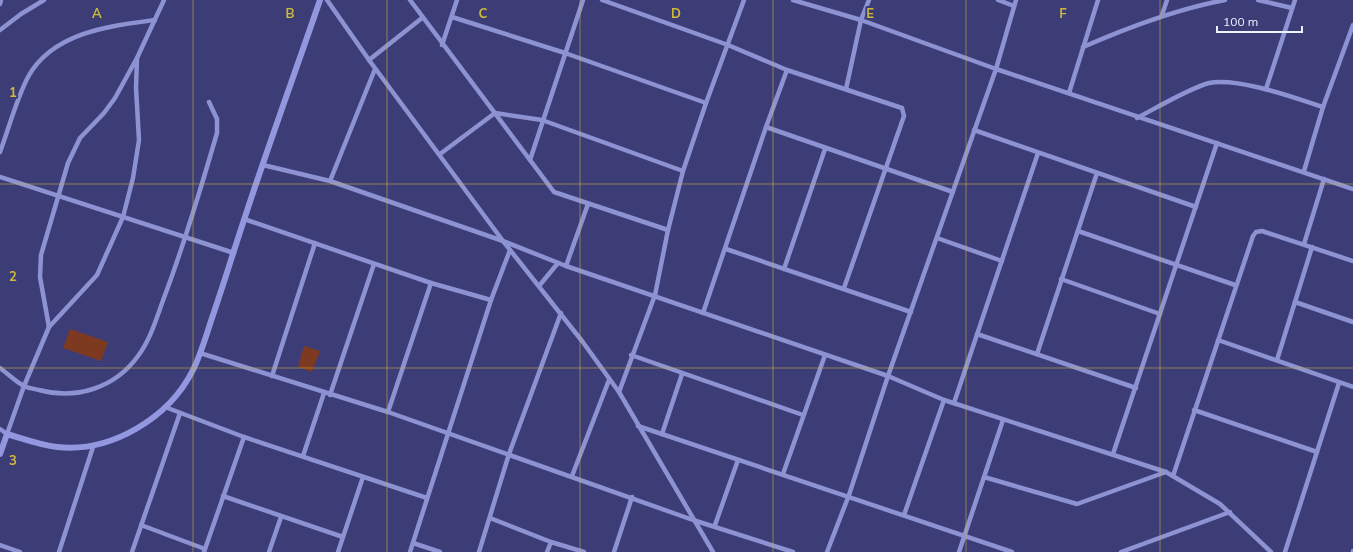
<svg xmlns="http://www.w3.org/2000/svg" width="1353" height="552" viewBox="0 0 1353 552" font-family="Mulish,sans-serif">
<rect width="100%" height="100%" fill="#3c3d76"/>
<g fill="#7e3921">
<polygon points="70,329 108,342 101,361 63,348"/>
<polygon points="304,346 320,351 312,372 298,367"/>
</g>
<g fill="none" stroke-linecap="round" stroke-linejoin="round">
<g stroke="#8d92d2" stroke-width="4.5">
<polyline points="327,0 369,60 503,241 582,341 619,392 713,552"/>
<polyline points="410,0 554,192 668,230"/>
<polyline points="602,0 728,45 787,70 902,108 904,116 844,288"/>
<polyline points="793,0 861,20 996,69 1353,189"/>
<polyline points="998,0 1014,6"/>
<polyline points="1258,0 1292,8"/>
<polyline points="0,4 1,0"/>
<polyline points="1162,15 1167,0"/>
<polyline points="452,17 565,53 706,103"/>
<polyline points="0,30 21,14 44,0"/>
<polyline points="442,45 457,0"/>
<path d="M 1083,47 C 1129,27 1176,9 1225,0"/>
<polyline points="369,60 422,18"/>
<polyline points="846,89 861,20 869,0"/>
<polyline points="1266,89 1295,0"/>
<polyline points="1069,93 1098,0"/>
<path d="M 1137,118 C 1156,108 1190,88 1209,83 C 1238,77 1295,98 1323,107"/>
<polyline points="766,127 953,192"/>
<polyline points="974,130 1196,207"/>
<path d="M 0,152 C 9,128 16,100 28,77 C 53,32 110,26 155,20"/>
<polyline points="440,154 495,113 542,120 683,171"/>
<polyline points="530,160 583,0"/>
<polyline points="263,165 330,181 503,241 566,266 888,376 944,400 1166,472 1220,504 1271,552"/>
<polyline points="1304,171 1323,107 1353,25"/>
<polyline points="0,177 234,253"/>
<polyline points="330,181 375,69"/>
<polyline points="244,219 431,283 491,300"/>
<polyline points="1078,231 1235,285"/>
<polyline points="937,238 1002,261"/>
<polyline points="1304,244 1324,179"/>
<polyline points="726,249 911,312"/>
<polyline points="566,266 588,204"/>
<polyline points="784,269 825,149"/>
<polyline points="1061,279 1160,314"/>
<polyline points="539,286 558,263"/>
<polyline points="1295,302 1353,322"/>
<polyline points="703,313 766,127 787,70"/>
<polyline points="49,327 40,277 41,255 68,163 80,138 104,113 115,98 137,58 164,0"/>
<polyline points="977,334 1136,388"/>
<polyline points="1218,340 1353,387"/>
<polyline points="200,353 388,412 693,520 793,552"/>
<polyline points="1037,354 1097,173"/>
<polyline points="631,355 803,415"/>
<polyline points="1277,360 1312,247"/>
<path d="M 0,368 C 7,373 16,382 24,386 C 28,388 34,389 39,390 C 76,400 115,388 138,356 C 151,339 157,316 165,295 C 185,242 201,188 217,133 L 217,119 L 209,102"/>
<polyline points="272,376 315,243"/>
<polyline points="619,392 655,295 668,230 683,171 706,103 744,0"/>
<polyline points="330,395 374,264"/>
<polyline points="954,403 1038,153"/>
<polyline points="165,407 244,437 427,498"/>
<polyline points="1194,410 1317,452"/>
<polyline points="388,412 431,283"/>
<polyline points="638,426 1012,552"/>
<polyline points="0,429 7,434 24,386 49,327 97,275 123,217 133,178 139,140 136,88 137,58"/>
<polyline points="662,434 682,374"/>
<polyline points="1113,454 1217,143"/>
<polyline points="303,456 324,393"/>
<polyline points="783,474 825,355"/>
<polyline points="572,476 609,380"/>
<polyline points="1173,476 1253,236 1256,232 1262,231 1353,261"/>
<polyline points="984,477 1077,504 1166,472"/>
<polyline points="223,496 343,537"/>
<polyline points="904,515 944,400"/>
<polyline points="490,518 551,542 584,552"/>
<polyline points="141,525 205,549"/>
<polyline points="715,525 738,460"/>
<polyline points="413,543 440,552"/>
<polyline points="0,545 20,552"/>
<polyline points="59,552 93,447"/>
<polyline points="132,552 180,413"/>
<polyline points="204,552 244,437"/>
<polyline points="269,552 281,517"/>
<polyline points="338,552 363,477"/>
<polyline points="410,552 491,300 510,250"/>
<polyline points="479,552 509,454 561,313"/>
<polyline points="547,552 551,542"/>
<polyline points="614,552 632,497"/>
<polyline points="827,552 849,495 888,376 996,69 1016,0"/>
<polyline points="959,552 1003,420"/>
<polyline points="1121,552 1230,512"/>
<polyline points="1285,552 1339,383"/>
<polyline points="1353,552 1353,551"/>
</g>
<path stroke="#9297df" stroke-width="6" d="M 0,454 L 7,434 C 24,439 40,445 57,447 C 111,453 169,418 193,370 C 201,354 206,336 212,318 C 223,286 233,253 244,220 C 268,146 295,73 320,0"/>
</g>
<path fill="none" stroke="#ceb938" stroke-width="1" stroke-opacity="0.55" d="M 193,0 L 193,552M 387,0 L 387,552M 580,0 L 580,552M 773,0 L 773,552M 966,0 L 966,552M 1160,0 L 1160,552M 0,184 L 1353,184M 0,368 L 1353,368"/>
<g font-size="13" text-anchor="middle" font-weight="bold" fill="#ceb938" stroke="#3c3d76" stroke-width="4" stroke-linejoin="round" paint-order="stroke">
<text x="97" y="18">A</text>
<text x="290" y="18">B</text>
<text x="483" y="18">C</text>
<text x="676" y="18">D</text>
<text x="870" y="18">E</text>
<text x="1063" y="18">F</text>
<text x="13" y="97">1</text>
<text x="13" y="281">2</text>
<text x="13" y="465">3</text>
</g>
<path d="M1217 26v6h85v-6" fill="none" stroke="#eff1ff" stroke-width="2"/>
<text x="1223" y="26" font-size="12" fill="#eff1ff" stroke="#3c3d76" stroke-width="3" paint-order="stroke">100 m</text>
</svg>
